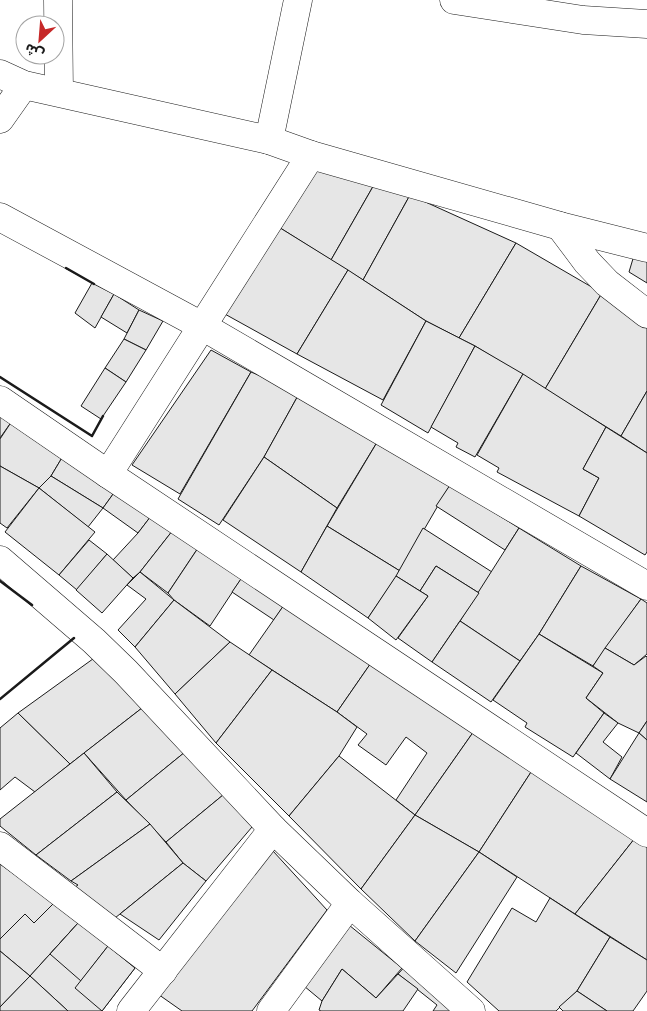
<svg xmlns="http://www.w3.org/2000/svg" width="647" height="1011" viewBox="0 0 647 1011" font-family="'Sofia Sans Condensed','Noto Sans Arabic',sans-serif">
<rect width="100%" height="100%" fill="#fff"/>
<g fill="#e6e6e6" stroke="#1a1a1a">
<polygon points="320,166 375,183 331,260 277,226"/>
<polygon points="375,183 410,195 363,280 331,260"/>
<polygon points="410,195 516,243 459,338 426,321 363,280"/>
<polygon points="277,226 348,270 297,354 223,313"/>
<polygon points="516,243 602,293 545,389 475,346 459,338"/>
<polygon points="635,252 647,256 647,283 629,272"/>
<polygon points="348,270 426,321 383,400 297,354"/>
<polygon points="92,283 114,294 95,328 75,313"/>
<polygon points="602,293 647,326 647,391 621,436 545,389"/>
<polygon points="114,294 139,310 127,333 101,317"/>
<polygon points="139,310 163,321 146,350 124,339"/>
<polygon points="426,321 475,346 428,433 381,405"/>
<polygon points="124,339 146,350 126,382 105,368"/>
<polygon points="475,346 523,374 475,457 456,447 458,443 431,427"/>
<polygon points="211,350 251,372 180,494 132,465"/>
<polygon points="105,368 126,382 101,419 81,406"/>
<polygon points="251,372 300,392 264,457 219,525 178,499"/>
<polygon points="523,374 606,427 583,469 599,478 579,516 497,472 499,468 477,455"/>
<polygon points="647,391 647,453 621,436"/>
<polygon points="300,392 379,439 337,508 264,457"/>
<polygon points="0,412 12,421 0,438"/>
<polygon points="12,421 63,456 51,476 39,488 0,466 0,439"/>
<polygon points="606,427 647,453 647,552 645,555 579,516 599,478 583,469"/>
<polygon points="379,439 450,485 400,571 327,526"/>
<polygon points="63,456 116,490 103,508 51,476"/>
<polygon points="264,457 337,508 301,572 223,520"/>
<polygon points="0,466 39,488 7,528 0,523"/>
<polygon points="51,476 103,508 88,527 39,488"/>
<polygon points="450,485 519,528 505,550 436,506"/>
<polygon points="39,488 95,532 59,575 5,532"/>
<polygon points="116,490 151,516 138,533 103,508"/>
<polygon points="151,516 173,530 140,572 133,578 113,560 138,533"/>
<polygon points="327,526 400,571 368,618 301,572"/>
<polygon points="423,528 492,572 479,593 436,566 420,591 396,576"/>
<polygon points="519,528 581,566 539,634 520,661 460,621"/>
<polygon points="173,530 200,545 168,593 140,572"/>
<polygon points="89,540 107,554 77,590 59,575"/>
<polygon points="200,545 243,576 210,626 174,600 168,593"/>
<polygon points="107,554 133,578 102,613 76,590"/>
<polygon points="436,566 479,593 432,662 398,638 428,596 420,591"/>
<polygon points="581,566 641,599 593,666 539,634"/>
<polygon points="140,572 174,600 135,647 118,630 146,599 127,585"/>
<polygon points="243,576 284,605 274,620 232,592"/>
<polygon points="396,576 428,596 396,640 368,618"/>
<polygon points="641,599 647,603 647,654 634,665 605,648"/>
<polygon points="174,600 230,642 175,694 135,647"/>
<polygon points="284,605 373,660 337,712 249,655"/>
<polygon points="460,621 520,661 491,702 432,662"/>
<polygon points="539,634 603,673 586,698 604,713 573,757 525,727 527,723 493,700"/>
<polygon points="230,642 272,670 216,743 175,694"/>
<polygon points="605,648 634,665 646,656 647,657 647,721 639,733 618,723 586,698 603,673 593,666"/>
<polygon points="97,656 142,708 70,764 18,713"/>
<polygon points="373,660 474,731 415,815 396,800 427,753 406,737 386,765 358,745 367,734 337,712"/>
<polygon points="272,670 337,712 357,727 339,756 289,816 216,743"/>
<polygon points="142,708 185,752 126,800 84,753"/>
<polygon points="18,713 70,764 35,792 15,777 0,790 0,728"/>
<polygon points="604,713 618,723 603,742 622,757 610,779 576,753"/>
<polygon points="647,721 647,740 639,733"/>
<polygon points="474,731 533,769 479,852 415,815"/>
<polygon points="639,733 647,740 647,802 610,779"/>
<polygon points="185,752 223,795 166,842 126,800"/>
<polygon points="84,753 117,792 36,855 0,826 0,819"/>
<polygon points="339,756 415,815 361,889 289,816"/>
<polygon points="533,769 635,838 575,914 479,852"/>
<polygon points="117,792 150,824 71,881 36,855"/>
<polygon points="223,795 252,827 206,881 183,863 166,842"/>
<polygon points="415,815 479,852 415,941 361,889"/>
<polygon points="150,824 183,863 115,918 75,887 78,885 71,881"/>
<polygon points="635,838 647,846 647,960 575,914"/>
<polygon points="273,851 327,910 252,1011 182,1011 155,992"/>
<polygon points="479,852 517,877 456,973 415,941"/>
<polygon points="183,863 206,881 159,940 120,914"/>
<polygon points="0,864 54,903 34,923 25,914 0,939"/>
<polygon points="550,898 610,937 577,991 556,1011 499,1011 467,982 512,908 536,922"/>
<polygon points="54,903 79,922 30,976 0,951 0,939 25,914 34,923"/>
<polygon points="344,921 402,968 376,998 342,969 322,1001 304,986"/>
<polygon points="79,922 135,968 102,1011 68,1011 30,976"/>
<polygon points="79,922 108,946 81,981 50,954"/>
<polygon points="610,937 647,960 647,991 633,1011 607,1011 577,991"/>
<polygon points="108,946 135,968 102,1011 75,988"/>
<polygon points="0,951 30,976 0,1007"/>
<polygon points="410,961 464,1011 433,1011 437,1005 398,974"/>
<polygon points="342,969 376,998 398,974 418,989 403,1011 321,1011 319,1010 322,1001"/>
<polygon points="30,976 68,1011 0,1011 0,1007"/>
<polygon points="577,991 607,1011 563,1011 559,1007"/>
</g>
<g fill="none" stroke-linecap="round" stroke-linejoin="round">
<g stroke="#1a1a1a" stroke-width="29">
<g id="street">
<polyline points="58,0 59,92"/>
<polyline points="454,0 583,20 647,24"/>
<polyline points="0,74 24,85 269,140 311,155 560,226 647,248"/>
<polyline points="0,119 24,85"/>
<polyline points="269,140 298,0"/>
<polyline points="0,217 202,326 647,586"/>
<polyline points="560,226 587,262 607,283 647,314"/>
<polyline points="0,400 108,474 647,833"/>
<polyline points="108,474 311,155"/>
<polyline points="0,560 94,641 126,672 273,829 350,903 471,1011"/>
<polyline points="0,846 163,971"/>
<polyline points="131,1011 273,829"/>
<polyline points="271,1011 350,903"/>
</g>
</g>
<use href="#street" stroke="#fff" stroke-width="28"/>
<g stroke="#1a1a1a" stroke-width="2.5">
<polyline points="66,268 94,284"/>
<polyline points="0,377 92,436 103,416"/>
<polyline points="0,581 32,605"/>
<polyline points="0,699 74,638"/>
</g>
</g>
<g transform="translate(40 40) rotate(206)"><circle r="24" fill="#ffffff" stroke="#a3a3a3"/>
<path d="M0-4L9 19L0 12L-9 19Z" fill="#c62828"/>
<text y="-8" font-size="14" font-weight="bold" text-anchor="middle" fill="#1a1a1a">ش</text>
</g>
</svg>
